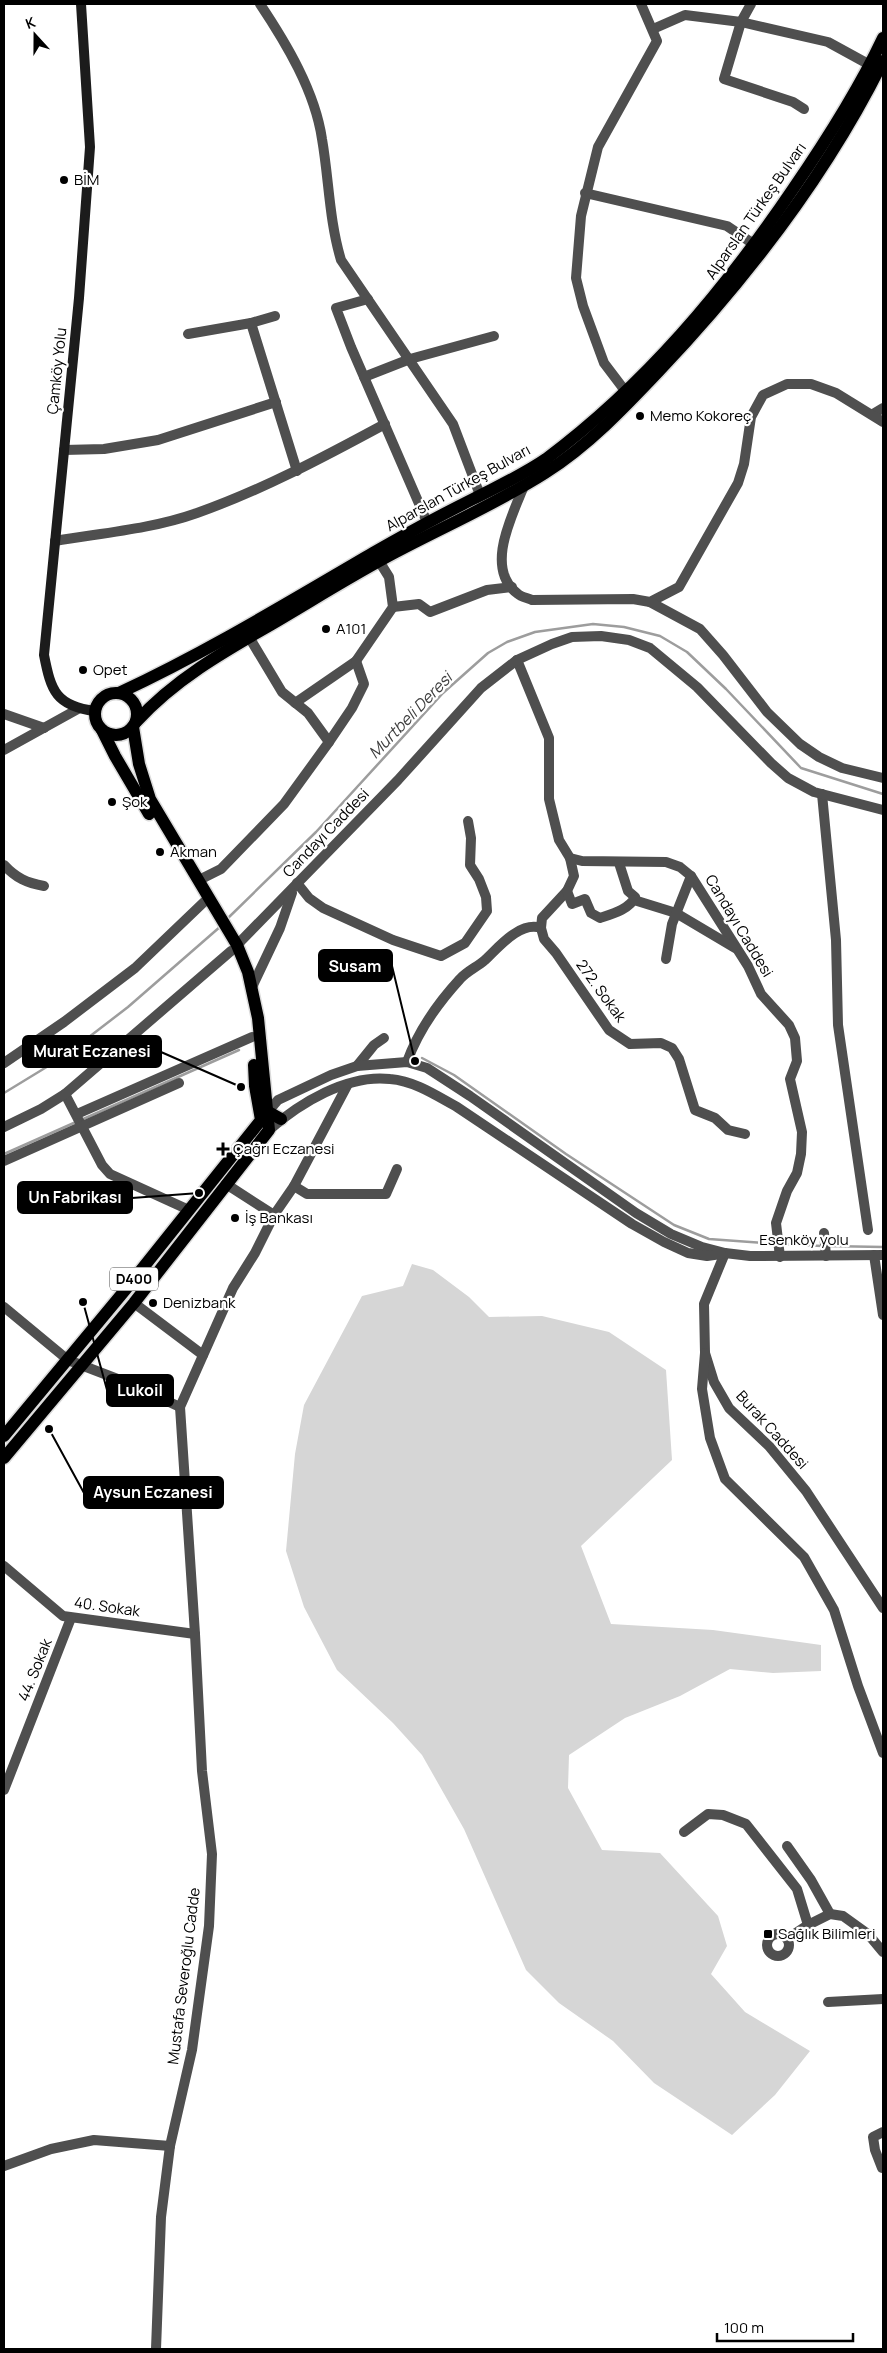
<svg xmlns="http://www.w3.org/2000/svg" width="887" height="2353" viewBox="0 0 887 2353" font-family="Manrope,sans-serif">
<rect width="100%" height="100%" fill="#fff"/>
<polygon fill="#d6d6d6" points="412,1264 433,1270 469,1297 489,1317 542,1316 609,1332 666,1370 672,1460 581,1546 611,1624 713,1630 821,1645 821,1671 773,1673 730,1669 680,1696 625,1718 569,1755 568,1788 602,1850 660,1853 718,1916 727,1946 711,1974 745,2012 810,2051 775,2095 732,2135 654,2083 613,2041 559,2003 526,1970 464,1829 422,1755 393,1723 337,1670 304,1607 286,1551 295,1454 304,1405 362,1296 403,1286"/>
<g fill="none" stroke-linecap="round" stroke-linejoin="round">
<g stroke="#9d9d9d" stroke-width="2.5">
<polyline points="226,920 316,832 443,693 488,653 507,642 535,632 593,624 624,627 660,636 687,652 726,689 801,768 883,794"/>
<polyline points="422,1058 454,1075 566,1154 674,1225 709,1239 777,1244"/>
<polyline points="4,1093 63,1057 128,1007 221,926"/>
<polyline points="81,1120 239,1050"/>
<polyline points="4,1154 76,1122"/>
<polyline points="782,1244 822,1246"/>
<polyline points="827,1246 883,1247"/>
</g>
<g stroke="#dbdbdb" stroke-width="15">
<g id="primary">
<circle cx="116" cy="714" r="21"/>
<path d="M 119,693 C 207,652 289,602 373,553 C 406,534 439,516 473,499 C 498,486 523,475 546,459 C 645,385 724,291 793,189 C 826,141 858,91 883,38"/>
<path d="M 136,722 C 174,680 223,652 272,624 C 313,600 354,574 396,552 C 445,526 498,503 545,473 C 588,446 625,407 659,371 C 747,278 826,176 883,61"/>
<polyline points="102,730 115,756 149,814"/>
<polyline points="263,1109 281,1119"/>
<polyline points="4,1436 126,1289 261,1120 255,1086 254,1065"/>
<polyline points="4,1458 134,1303 269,1130 258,1018 248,972 237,945 150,799 139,764 133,727"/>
</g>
</g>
<g stroke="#4f4f4f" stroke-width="10">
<path d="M 260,4 C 286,43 315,91 322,139 C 329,179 329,220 341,260 L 453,424 L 480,495"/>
<polyline points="751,4 741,22 724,79 793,102 804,109"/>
<polyline points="653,29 685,15 741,22 828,42 870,65"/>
<polyline points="585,193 727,226 755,245"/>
<polyline points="368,299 336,308 351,347 427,522"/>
<polyline points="251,323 297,471"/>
<polyline points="188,334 251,323 275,316"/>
<polyline points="364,377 410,359 494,336"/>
<polyline points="626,392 604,363 583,306 576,278 581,216 598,147 657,41 641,4"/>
<polyline points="873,414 883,408"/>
<polyline points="64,450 104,449 158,440 276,402"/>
<path d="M 524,486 C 512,516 484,569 518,594 C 521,597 528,598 532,600 L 633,599 L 650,602 L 679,587 L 738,483 L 744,464 L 751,417 L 763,395 L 787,384 L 811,384 L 836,393 L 883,422"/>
<path d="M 55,541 C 102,533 152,529 197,513 C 262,490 324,457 385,424"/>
<polyline points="650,602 700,629 723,655 767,712 800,744 819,757 842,768 883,778"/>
<polyline points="393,607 419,604 430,612 487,590 512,587"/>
<polyline points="517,660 549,738 549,799 559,840 570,858 582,861 666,862 680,867 691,876 748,966 761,994 789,1025 795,1038 797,1061 790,1079 802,1132 801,1154 797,1173 787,1191 776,1223 780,1257"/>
<polyline points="295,703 356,661 393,607 389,577 379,561"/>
<polyline points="4,714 44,728"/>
<polyline points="329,742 352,708 364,684 356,661"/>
<polyline points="4,750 78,709"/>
<polyline points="822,794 836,940 838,1025 868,1230"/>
<polyline points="570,858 574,876 567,891 542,918 541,928 544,939 556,953 609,1030 630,1044 661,1043 672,1048 679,1059 695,1110 715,1118 728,1130 745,1134"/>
<path d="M 4,865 C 16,878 27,883 44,886"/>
<polyline points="199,880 221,869 284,804 329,742 308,713 282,692 249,637"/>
<polyline points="297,883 309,898 323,908 393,940 441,956 465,943 487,911 486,897 479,879 470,865 471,838 468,821"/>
<path d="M 567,891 L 572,904 L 585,899 L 591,913 L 600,918 C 612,914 630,909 635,897 L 628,891 L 619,863"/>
<polyline points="634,900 676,913 735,948"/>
<polyline points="237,945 398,780 481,688 517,660 552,644 572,637 601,636 629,640 650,648 697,687 771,763 788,778 814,792 883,810"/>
<polyline points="666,959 672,924 691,876"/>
<polyline points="252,987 280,928 292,893"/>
<path d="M 407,1062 C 418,1031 438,1003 460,979 C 467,971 477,967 485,960 C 499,947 520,921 541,928"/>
<polyline points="4,1063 64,1022 135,968 204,902"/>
<polyline points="357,1066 374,1045 384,1038"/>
<polyline points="65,1094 102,1165 110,1174 189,1210"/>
<polyline points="77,1114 252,1037"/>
<polyline points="4,1127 41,1109 65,1094 231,951"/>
<polyline points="4,1161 179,1083"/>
<polyline points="226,1184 274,1215"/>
<polyline points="294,1186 307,1194 386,1194 397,1169"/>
<polyline points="824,1233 826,1256"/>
<polyline points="725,1253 704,1304 705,1353 714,1382 729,1408 769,1446 806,1491 883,1608"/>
<polyline points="874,1255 883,1315"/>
<polyline points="134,1303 203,1355"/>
<polyline points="4,1307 68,1360 128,1383 180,1407"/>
<polyline points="705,1353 702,1389 710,1438 725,1479 804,1557 834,1610 858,1686 883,1753"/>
<polyline points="4,1566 63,1616 195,1634"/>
<polyline points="4,1790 71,1618"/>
<polyline points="684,1832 708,1814 723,1815 746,1824 797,1889 808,1925"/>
<polyline points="787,1846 811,1880 830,1914"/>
<circle cx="778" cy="1945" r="11"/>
<polyline points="787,1939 808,1925 830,1914 843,1916 868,1934 883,1952"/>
<polyline points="828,2002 883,1999"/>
<polyline points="4,2166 51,2149 94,2140 170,2146"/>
<polyline points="882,2168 875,2150 873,2137 883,2132"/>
<polyline points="156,2349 161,2217 170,2146 192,2050 209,1926 212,1854 202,1771 195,1634 180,1407 233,1288 255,1253 274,1215 294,1186 348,1084"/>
</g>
<g stroke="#4f4f4f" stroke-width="10">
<polyline points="265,1115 278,1100 331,1075 357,1066 407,1062 427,1068 470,1096 636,1213 671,1234 702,1247 725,1253 750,1256 883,1255"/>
<path d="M 269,1130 C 300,1103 347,1074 390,1079 C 415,1081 437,1096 457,1107 L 632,1224 L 664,1242 L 688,1253 L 707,1256 L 721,1254"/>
</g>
<path stroke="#1c1c1c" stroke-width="10" d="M 81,4 L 90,147 L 79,298 L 44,655 C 51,691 56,706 95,711"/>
<use href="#primary" stroke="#000" stroke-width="12"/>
</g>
<g fill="#000" stroke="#fff" stroke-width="2">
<circle cx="64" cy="180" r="5"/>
<circle cx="640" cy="416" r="5"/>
<circle cx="326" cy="629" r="5"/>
<circle cx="83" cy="670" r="5"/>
<circle cx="112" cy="802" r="5"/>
<circle cx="160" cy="852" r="5"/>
<path d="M220.5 1141.5h5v5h5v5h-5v5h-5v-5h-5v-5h5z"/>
<circle cx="235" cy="1218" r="5"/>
<circle cx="153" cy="1303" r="5"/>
<rect x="763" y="1929" width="10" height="10" rx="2.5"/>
</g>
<g text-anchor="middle" stroke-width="4.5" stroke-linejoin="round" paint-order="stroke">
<rect fill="#fff" stroke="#4c4c4c" stroke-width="1" x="110" y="1267.5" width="48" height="23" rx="4"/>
<g font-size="14" font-weight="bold" fill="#000">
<text x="134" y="1284">D400</text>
</g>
<g font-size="15" fill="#000" stroke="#fff" text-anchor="start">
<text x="74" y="185">BİM</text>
<text x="650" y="421">Memo Kokoreç</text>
<text x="336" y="634">A101</text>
<text x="93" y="675">Opet</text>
<text x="122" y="807">Şok</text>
<text x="170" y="857">Akman</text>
<text x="233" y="1154">Çağrı Eczanesi</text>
<text x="245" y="1223">İş Bankası</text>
<text x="163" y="1308">Denizbank</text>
<text x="778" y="1939">Sağlık Bilimleri</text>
</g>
<g font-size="15" fill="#000" stroke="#fff">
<text transform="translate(756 211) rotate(-55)" y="5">Alparslan Türkeş Bulvarı</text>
<text transform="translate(57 371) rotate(-84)" y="5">Çamköy Yolu</text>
<text transform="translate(458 488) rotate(-29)" y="5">Alparslan Türkeş Bulvarı</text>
<text transform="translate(326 833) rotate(-46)" y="5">Candayı Caddesi</text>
<text transform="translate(739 926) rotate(59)" y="5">Candayı Caddesi</text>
<text transform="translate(601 991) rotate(54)" y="5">272. Sokak</text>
<text x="804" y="1245">Esenköy yolu</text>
<text transform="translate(772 1430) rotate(48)" y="5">Burak Caddesi</text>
<text transform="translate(107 1607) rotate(8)" y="5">40. Sokak</text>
<text transform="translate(35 1670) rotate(-68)" y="5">44. Sokak</text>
<text transform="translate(184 1976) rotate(-83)" y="5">Mustafa Severoğlu Cadde</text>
</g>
<g font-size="16" font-style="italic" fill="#3e3e3e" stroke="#fff">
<text transform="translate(410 715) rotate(-46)" y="6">Murtbeli Deresi</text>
</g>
</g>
<path fill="none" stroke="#000" stroke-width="2" d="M415 1061L392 966M241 1087L161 1052M199 1193L132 1198M83 1302L107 1390M49 1429L84 1493"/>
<g fill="#000" stroke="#fff" stroke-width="2">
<circle cx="415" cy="1061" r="5"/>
<circle cx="241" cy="1087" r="5"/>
<circle cx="199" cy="1193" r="5"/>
<circle cx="83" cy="1302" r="5"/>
<circle cx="49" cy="1429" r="5"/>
</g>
<g fill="#000" stroke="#000" stroke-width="2">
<rect x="319" y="950" width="73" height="31" rx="5"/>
<rect x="23" y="1036" width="138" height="31" rx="5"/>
<rect x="18" y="1182" width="114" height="31" rx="5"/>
<rect x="107" y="1375" width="66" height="31" rx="5"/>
<rect x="84" y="1477" width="139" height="31" rx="5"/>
</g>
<g font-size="16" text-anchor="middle" font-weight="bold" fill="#fff">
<text x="355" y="972">Susam</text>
<text x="92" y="1057">Murat Eczanesi</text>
<text x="75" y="1203">Un Fabrikası</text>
<text x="140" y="1396">Lukoil</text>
<text x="153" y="1498">Aysun Eczanesi</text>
</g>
<rect width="887" height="2353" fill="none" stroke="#000000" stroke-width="10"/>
<g transform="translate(35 35) rotate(339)" stroke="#ffffff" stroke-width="4" paint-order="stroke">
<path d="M0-4L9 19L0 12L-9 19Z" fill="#000000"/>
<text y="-8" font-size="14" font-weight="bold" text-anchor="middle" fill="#000000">K</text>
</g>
<path d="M717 2333v8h136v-8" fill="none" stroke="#000000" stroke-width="2.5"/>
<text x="724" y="2333" font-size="15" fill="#000000" stroke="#ffffff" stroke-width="4" paint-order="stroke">100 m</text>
</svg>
